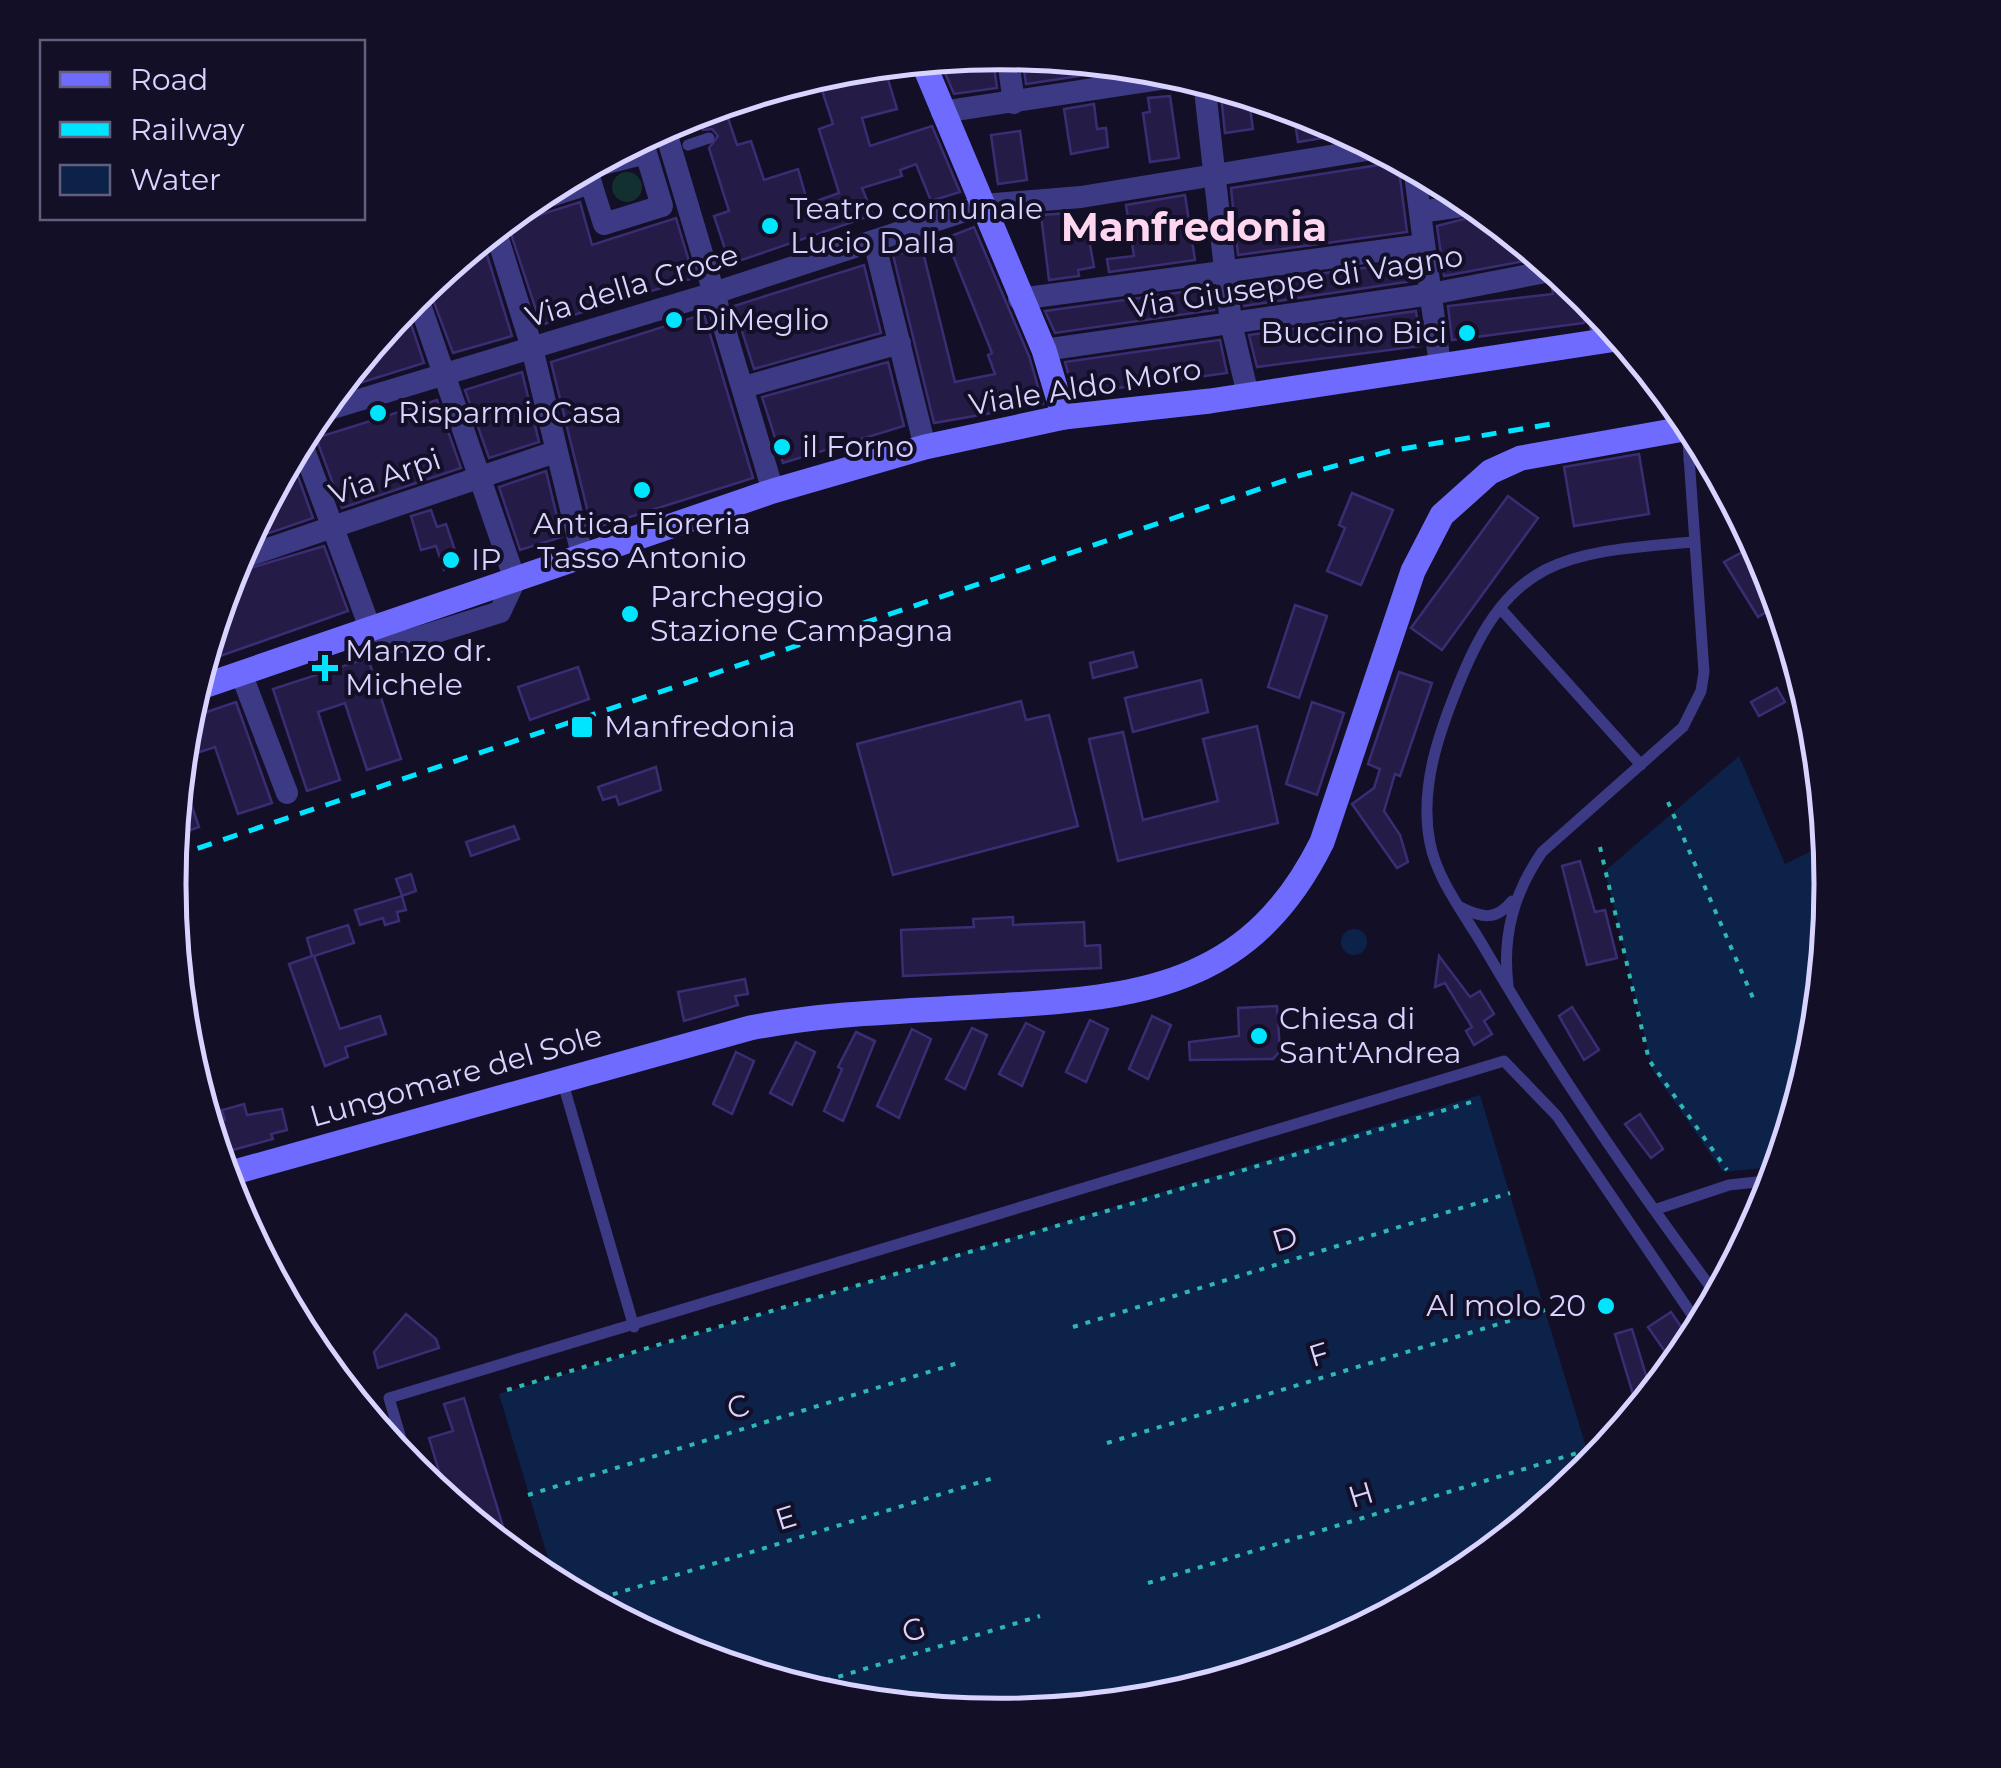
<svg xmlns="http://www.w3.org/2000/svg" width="2001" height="1768" viewBox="0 0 2001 1768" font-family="Montserrat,sans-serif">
<rect width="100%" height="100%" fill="#130f26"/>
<circle fill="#12302f" cx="627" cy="187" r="15"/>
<g fill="#0c2248">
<polygon points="1739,756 1785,864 1828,843 1832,885 1816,1047 1780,1166 1723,1172 1653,1071 1605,871"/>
<circle cx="1354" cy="942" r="13"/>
<polygon points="1480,1095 1592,1467 1462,1576 1318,1652 1162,1700 1001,1715 838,1699 682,1652 556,1585 499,1394"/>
</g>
<g fill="#241b47" stroke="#3b2d73" stroke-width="2.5">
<polygon points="992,53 997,88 954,94 939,59"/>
<polygon points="1022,55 1126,65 1126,69 1026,84"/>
<polygon points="886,73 897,109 862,118 870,146 932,126 960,192 931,201 916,164 900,170 902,176 862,188 873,215 730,264 714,216 729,211 709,148 718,136 712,129 703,130 697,111 723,103 737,145 751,141 764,180 798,169 808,204 839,193 819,129 833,124 819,81 840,76 843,85"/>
<polygon points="1220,86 1248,94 1253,129 1225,133"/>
<polygon points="1170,96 1179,158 1150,162 1143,113 1150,112 1148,98"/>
<polygon points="1094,104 1097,129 1106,128 1108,147 1071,154 1064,109"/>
<polygon points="1293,108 1326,120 1329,137 1298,142"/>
<polygon points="1020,131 1027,180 998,184 991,135"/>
<polygon points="1398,162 1407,232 1238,255 1231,188"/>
<polygon points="1430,175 1460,191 1434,195"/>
<polygon points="1185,195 1195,260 1109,272 1107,259 1134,256 1126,205"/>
<polygon points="580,202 592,245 676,218 694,278 541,325 506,219 514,213 530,218"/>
<polygon points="1070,213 1076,230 1087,228 1094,267 1078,270 1079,276 1049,280 1041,215"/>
<polygon points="1487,213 1541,258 1444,276 1437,226"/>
<polygon points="974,227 1029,356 1043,404 934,423 893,255 922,248 955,382 995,374 988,355 992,353 946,238"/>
<polygon points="482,239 512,336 453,353 427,284"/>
<polygon points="1410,262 1413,281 1244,306 1242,284"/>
<polygon points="864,265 881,333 754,369 734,306"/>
<polygon points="1568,279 1584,292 1584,323 1452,340 1448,306 1553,294 1552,286"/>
<polygon points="1212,288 1214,310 1055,333 1045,311"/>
<polygon points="405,306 424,363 334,391 376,341"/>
<polygon points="1416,311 1421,346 1257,367 1249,335"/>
<polygon points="704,314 753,478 592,529 551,362"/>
<polygon points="1220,340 1227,373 1074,394 1065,362"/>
<polygon points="888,362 904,426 783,463 762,397"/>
<polygon points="522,372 539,442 489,458 465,390"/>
<polygon points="437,400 461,468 342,508 316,438"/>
<polygon points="1639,454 1649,514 1574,526 1564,467"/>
<polygon points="291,457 313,518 246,541 255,523"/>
<polygon points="546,471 562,537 520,550 499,487"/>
<polygon points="1352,493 1393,510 1361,585 1327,571 1345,528 1339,525"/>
<polygon points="1508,496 1538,518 1442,650 1411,628"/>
<polygon points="431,510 437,527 446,524 460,565 444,570 436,546 421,550 411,516"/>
<polygon points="324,546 348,611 203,662 230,574"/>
<polygon points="1746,550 1758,571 1769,566 1790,637 1785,640 1768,611 1758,617 1724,562"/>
<polygon points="1295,605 1327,616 1299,698 1268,687"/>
<polygon points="1133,652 1137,667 1093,678 1090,663"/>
<polygon points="368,658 401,759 367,770 345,703 318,712 340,780 307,791 273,689"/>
<polygon points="578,667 589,699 530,720 518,687"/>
<polygon points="1399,672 1432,683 1400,776 1395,774 1384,811 1400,835 1408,862 1397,868 1352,804 1374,788 1380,769 1368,764"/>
<polygon points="1201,680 1208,712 1133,732 1125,698"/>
<polygon points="1777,688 1785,702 1759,716 1751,702"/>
<polygon points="1021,701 1026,720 1049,715 1078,826 893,875 857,744"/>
<polygon points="236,702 272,803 238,814 215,747 181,758 186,719"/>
<polygon points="1312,702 1344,713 1317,795 1286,784"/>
<polygon points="1257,726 1278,823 1118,861 1089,739 1123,732 1143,820 1218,801 1203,739"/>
<polygon points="656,767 661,790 619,805 616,796 603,800 598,787"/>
<polygon points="180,771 199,827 174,836"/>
<polygon points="514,826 519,839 471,856 466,842"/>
<polygon points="1580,861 1595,912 1605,910 1617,958 1587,965 1562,866"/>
<polygon points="411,874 416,891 402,896 396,879"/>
<polygon points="402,896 406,910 397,912 399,921 385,925 383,918 360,925 355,910"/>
<polygon points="1013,917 1013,925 1084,922 1085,946 1100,945 1101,968 903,976 901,930 974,927 973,919"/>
<polygon points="348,925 354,943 314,956 340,1029 380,1016 386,1034 345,1047 348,1057 325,1066 289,964 312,956 307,938"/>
<polygon points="1439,956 1470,997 1480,991 1494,1014 1484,1021 1492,1034 1474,1045 1466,1031 1472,1027 1445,983 1435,987"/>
<polygon points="745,979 748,994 735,996 738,1005 684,1021 678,992"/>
<polygon points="1277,1006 1280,1051 1273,1059 1190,1060 1189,1042 1239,1036 1238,1008"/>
<polygon points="1572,1007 1599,1050 1584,1060 1559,1016"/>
<polygon points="1152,1016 1171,1025 1148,1079 1129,1069"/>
<polygon points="1090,1020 1108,1029 1086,1082 1066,1072"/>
<polygon points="1026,1023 1044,1032 1022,1086 999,1074"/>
<polygon points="972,1028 987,1035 965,1089 946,1079"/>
<polygon points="912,1029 931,1039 899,1118 877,1106"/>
<polygon points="856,1032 875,1041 843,1121 824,1111 842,1069 838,1067"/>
<polygon points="796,1042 815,1052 792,1105 770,1093"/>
<polygon points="736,1052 754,1061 732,1114 713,1104"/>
<polygon points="244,1104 247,1115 282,1109 287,1130 271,1134 273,1139 218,1154 209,1125 225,1120 222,1110"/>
<polygon points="1640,1114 1663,1149 1651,1158 1625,1124"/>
<polygon points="1671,1312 1693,1344 1675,1366 1648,1327"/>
<polygon points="406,1314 436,1339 439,1348 378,1368 374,1352"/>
<polygon points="1632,1329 1652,1395 1638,1411 1615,1334"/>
<polygon points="464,1398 511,1553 448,1501 429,1438 453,1431 444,1404"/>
</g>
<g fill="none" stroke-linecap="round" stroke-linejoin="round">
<g stroke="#2fb8b0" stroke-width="4" stroke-dasharray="5 8" stroke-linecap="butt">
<polyline points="1668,802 1753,998"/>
<polyline points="1600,847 1649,1060 1727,1170"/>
<polyline points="1073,1327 1510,1193"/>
<polyline points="507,1390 1475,1101"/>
<polyline points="1107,1443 1545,1310"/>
<polyline points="528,1495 961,1362"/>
<polyline points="1148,1583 1587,1450"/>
<polyline points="588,1602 997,1477"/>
<polyline points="801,1688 1040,1616"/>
</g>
<g stroke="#3d3a85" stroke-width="11">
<polyline points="688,145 709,138"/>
<polyline points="1689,460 1710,456"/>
<path d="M 1692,542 C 1569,553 1511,554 1460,681 C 1439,732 1419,788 1430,843 C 1437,879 1463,912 1482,944 C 1552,1065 1634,1185 1718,1297"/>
<polyline points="1500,608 1641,765"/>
<path d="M 1460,907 C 1482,918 1496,921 1512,901"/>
<path d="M 1508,985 C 1502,935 1514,893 1542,852 L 1683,727 L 1701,691 L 1704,672 L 1687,428"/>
<polyline points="562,1080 634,1327"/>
<polyline points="1657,1209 1729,1185 1775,1180"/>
<polyline points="410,1469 389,1398 1504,1061 1557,1116 1701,1328"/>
</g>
<g stroke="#3d3a85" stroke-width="22">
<polyline points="1007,53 1014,103"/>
<polyline points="1204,81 1231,323 1248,395"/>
<polyline points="942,112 1186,75"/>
<polyline points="664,126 773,491"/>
<polyline points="1414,167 1440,365"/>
<polyline points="582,169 646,153 662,206 604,224 587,171"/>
<polyline points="525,204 591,183"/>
<polyline points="1420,212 1476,204"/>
<polyline points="495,229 532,348 583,559"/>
<polyline points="874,241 925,447"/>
<polyline points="1019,299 1424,245"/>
<polyline points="1597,307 1603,342"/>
<polyline points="1044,350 1431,294 1556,270"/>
<polyline points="744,387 900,343"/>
<polyline points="316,413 714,293 983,205 1081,197 1379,148"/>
<polyline points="300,439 370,628 404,642 500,612 515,580 416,293"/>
<polyline points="235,560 555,452"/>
<polyline points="241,673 287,793"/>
</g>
<g stroke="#6f6bff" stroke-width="25">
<polyline points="922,60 1044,350 1064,417"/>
<polyline points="195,689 773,491 925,447 1064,417 1210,401 1623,338"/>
<path d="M 224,1175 L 750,1028 C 835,1011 924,1011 1010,1005 C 1151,997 1254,979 1322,842 L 1413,571 L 1442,515 L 1490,472 L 1521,458 L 1695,427"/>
</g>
<polyline stroke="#00e5ff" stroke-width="5" stroke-dasharray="15 12" stroke-linecap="butt" points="172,857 1298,476 1390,451 1557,423"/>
</g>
<g fill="#00e5ff" stroke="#130f26" stroke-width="4">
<circle cx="770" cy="226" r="10"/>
<circle cx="674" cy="320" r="10"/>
<circle cx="1467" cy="333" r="10"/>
<circle cx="378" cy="413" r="10"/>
<circle cx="782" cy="447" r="10"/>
<circle cx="642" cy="490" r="10"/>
<circle cx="451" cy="560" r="10"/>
<circle cx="630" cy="614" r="10"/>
<path d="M320 653h10v10h10v10h-10v10h-10v-10h-10v-10h10z"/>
<rect x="570" y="715" width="24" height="24" rx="5"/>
<circle cx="1259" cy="1036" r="10"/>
<circle cx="1606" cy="1306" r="10"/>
</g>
<g text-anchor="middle" stroke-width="8" stroke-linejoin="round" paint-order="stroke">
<g font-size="30" fill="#d9d4ff" stroke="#130f26" text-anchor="start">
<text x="790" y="219">Teatro comunale<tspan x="790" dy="34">Lucio Dalla</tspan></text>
<text x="694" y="330">DiMeglio</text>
<text x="1447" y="343" text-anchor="end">Buccino Bici</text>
<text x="398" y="423">RisparmioCasa</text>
<text x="802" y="457">il Forno</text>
<text x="642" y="534" text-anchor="middle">Antica Fioreria<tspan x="642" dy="34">Tasso Antonio</tspan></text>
<text x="471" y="570">IP</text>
<text x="650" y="607">Parcheggio<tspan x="650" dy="34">Stazione Campagna</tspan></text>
<text x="345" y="661">Manzo dr.<tspan x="345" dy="34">Michele</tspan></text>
<text x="604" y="737">Manfredonia</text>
<text x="1279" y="1029">Chiesa di<tspan x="1279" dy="34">Sant'Andrea</tspan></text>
<text x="1586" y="1316" text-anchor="end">Al molo 20</text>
</g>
<g font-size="30" fill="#d9d4ff" stroke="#130f26">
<text transform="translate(1296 282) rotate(-9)" y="10">Via Giuseppe di Vagno</text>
<text transform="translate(632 286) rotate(-17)" y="10">Via della Croce</text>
<text transform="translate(1085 387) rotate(-9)" y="10">Viale Aldo Moro</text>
<text transform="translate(385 477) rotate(-19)" y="10">Via Arpi</text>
<text transform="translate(456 1076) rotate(-16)" y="10">Lungomare del Sole</text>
<text transform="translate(1285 1239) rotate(-17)" y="10">D</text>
<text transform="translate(1319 1355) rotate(-17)" y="10">F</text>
<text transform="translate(738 1407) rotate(-17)" y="10">C</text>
<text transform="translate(1361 1495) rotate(-17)" y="10">H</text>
<text transform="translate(786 1518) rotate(-17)" y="10">E</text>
<text transform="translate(914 1630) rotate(-17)" y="10">G</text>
</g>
<g font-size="40" font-weight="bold" fill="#ffd6f0" stroke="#130f26">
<text x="1194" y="241">Manfredonia</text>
</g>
</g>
<path d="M0 0H2001V1768H0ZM186 884a814 814 0 1 1 1628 0a814 814 0 1 1-1628 0Z" fill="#130f26" fill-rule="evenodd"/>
<path fill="none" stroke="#d9d4ff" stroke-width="5" d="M186 884a814 814 0 1 1 1628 0a814 814 0 1 1-1628 0Z"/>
<rect x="40" y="40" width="325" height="180" fill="#130f26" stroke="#625e7d" stroke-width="2.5"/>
<rect x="60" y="72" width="50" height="15" fill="#6f6bff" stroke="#625e7d" stroke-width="2.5"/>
<text x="130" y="90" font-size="30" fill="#d9d4ff">Road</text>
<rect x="60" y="122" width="50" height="15" fill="#00e5ff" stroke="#625e7d" stroke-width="2.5"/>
<text x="130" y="140" font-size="30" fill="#d9d4ff">Railway</text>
<rect x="60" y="165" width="50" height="30" fill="#0c2248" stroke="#625e7d" stroke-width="2.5"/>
<text x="130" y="190" font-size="30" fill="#d9d4ff">Water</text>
</svg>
